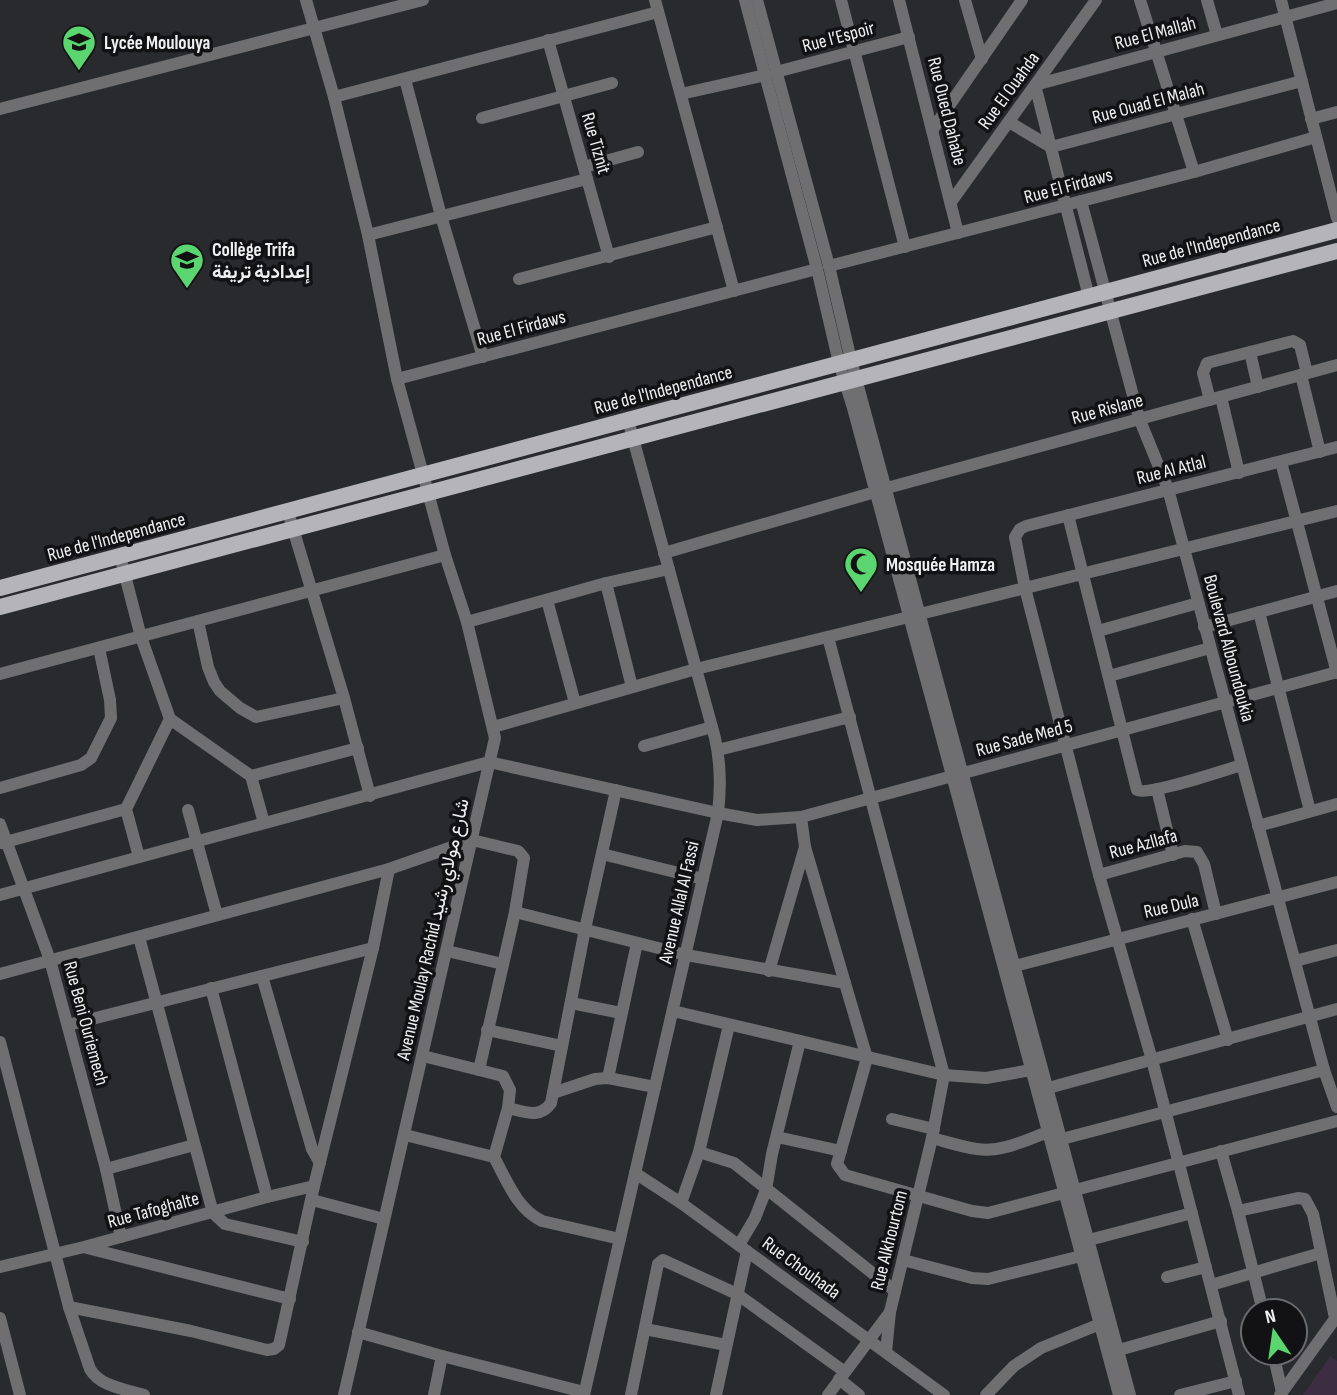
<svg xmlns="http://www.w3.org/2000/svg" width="1337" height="1395" viewBox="0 0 1337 1395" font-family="'Sofia Sans Condensed',Vazirmatn,sans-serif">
<rect width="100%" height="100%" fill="#282a2d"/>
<polygon fill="#3c2e40" points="1330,1356 1337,1361 1337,1395 1303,1395"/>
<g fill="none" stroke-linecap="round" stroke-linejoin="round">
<g stroke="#6f6f71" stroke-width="12">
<polyline points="306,0 334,97 368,235 397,379 445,555 467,622 495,738 344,1395"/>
<polyline points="655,0 734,291"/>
<polyline points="745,0 817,269 839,363 853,408 1119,1395"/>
<polyline points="757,0 829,266 851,360 1130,1395"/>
<polyline points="841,0 905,247"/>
<polyline points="899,0 958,233"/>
<polyline points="965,0 982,59"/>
<polyline points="1140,0 1194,172"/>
<polyline points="1207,0 1217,35"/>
<polyline points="1281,0 1337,218"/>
<polyline points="548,40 609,257"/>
<polyline points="776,72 909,37"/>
<polyline points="405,79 441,216 483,357"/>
<polyline points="681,94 765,75"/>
<polyline points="334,97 658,12"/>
<polyline points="0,109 423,0"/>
<polyline points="482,118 612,83"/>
<polyline points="1311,119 1337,112"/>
<polyline points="1009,122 1051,147 1302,81"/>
<polyline points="933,129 1022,0"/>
<polyline points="584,167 638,152"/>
<polyline points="1081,201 1139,418 1168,489 1324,1070 1337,1107"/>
<polyline points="951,202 1096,0"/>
<polyline points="368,235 587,179"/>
<polyline points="829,266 1194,172 1316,137"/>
<polyline points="519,279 717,227"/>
<polyline points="1089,297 1035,85 1337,3"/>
<polyline points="1250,352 1258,387"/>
<polyline points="1301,375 1320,452"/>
<polyline points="397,379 817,269"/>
<polyline points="1221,397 1239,473"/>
<polyline points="1210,400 1203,373 1207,363 1293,341 1300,345 1307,373"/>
<polyline points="1281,462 1337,673"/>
<polyline points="887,488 1337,365"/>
<polyline points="288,512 344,698 370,796"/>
<path d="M 1068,515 L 1137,790 C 1149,796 1224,770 1242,765"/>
<polyline points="664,553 875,492"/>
<polyline points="120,556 141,637 170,719"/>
<polyline points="606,583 632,687"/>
<polyline points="547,600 575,703"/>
<polyline points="1259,612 1310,811"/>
<polyline points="920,614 1337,511"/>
<polyline points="198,621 208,667 214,682 220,691 240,708 256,717 344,698"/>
<polyline points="467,622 606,583 669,569"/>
<polyline points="1204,627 1337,591"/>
<polyline points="1098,631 1198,603"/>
<polyline points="0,674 445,555"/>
<polyline points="1109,676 1210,648"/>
<polyline points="493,727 696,669 909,617"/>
<polyline points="644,746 712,727"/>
<polyline points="718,750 850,717"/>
<polyline points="251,776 358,748"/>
<polyline points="0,788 81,765 91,758 111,718 110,700 99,648"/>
<polyline points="1157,789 1173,855"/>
<path d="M 616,790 L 585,929 L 551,1103 C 540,1119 525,1112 508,1108 L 494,1157 C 507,1181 517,1209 542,1221 L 620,1239"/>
<polyline points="188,810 217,915"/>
<polyline points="801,817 805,847 867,1058 837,1164 845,1175 972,1211 988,1213 1337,1121"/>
<polyline points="0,824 50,960 106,1169 121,1237"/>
<polyline points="1258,826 1337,804"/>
<polyline points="2,843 126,809"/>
<polyline points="602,854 703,879"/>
<polyline points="139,857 126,809 170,719 251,776 264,823"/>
<polyline points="1099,875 1185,851 1197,852 1204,864 1216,914"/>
<polyline points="0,895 489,762 718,813 757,820 801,817 1337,672"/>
<polyline points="515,912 686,955 845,983"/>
<polyline points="1192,919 1228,1040"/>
<polyline points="139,937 213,1213 225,1224 303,1242"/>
<polyline points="447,951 503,964"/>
<polyline points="1295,961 1337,950"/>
<polyline points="1015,966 1337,882"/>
<polyline points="769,971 805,847"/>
<polyline points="0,974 389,869 472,840 518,851 524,858 515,912 479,1070"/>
<polyline points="262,976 312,1149 320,1163"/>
<polyline points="211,988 267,1197"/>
<polyline points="571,1003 621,1013"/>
<polyline points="673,1011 944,1075 986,1078 1031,1070"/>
<polyline points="68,1025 373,948"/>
<polyline points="487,1030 562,1046"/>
<path d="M 0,1042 L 69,1307 L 90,1369 C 100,1387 126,1389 144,1395"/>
<polyline points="423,1056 503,1076 510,1090 508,1108"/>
<polyline points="608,1078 637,943"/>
<polyline points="1041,1090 1337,1009"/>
<polyline points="553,1093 595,1079 608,1078 655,1087"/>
<polyline points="892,1119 934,1129"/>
<polyline points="405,1135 494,1157"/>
<polyline points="777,1137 841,1151"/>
<path d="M 932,1138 C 947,1142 962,1147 977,1149 C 1001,1153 1026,1140 1048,1132"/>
<polyline points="1062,1139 1324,1070"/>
<polyline points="1221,1151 1238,1211 1263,1311"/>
<polyline points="699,1152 734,1163 895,1291"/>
<polyline points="106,1169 194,1145"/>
<polyline points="635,1173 681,1203 944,1395"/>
<polyline points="312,1200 384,1219"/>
<polyline points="681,1203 699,1152 729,1025"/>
<polyline points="1238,1211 1298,1198 1305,1199 1313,1214 1335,1318"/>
<polyline points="1089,1240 1192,1213"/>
<polyline points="739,1245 755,1218 766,1190 772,1154 800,1041"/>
<polyline points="87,1248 290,1299"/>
<polyline points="903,1260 972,1278 988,1279 1081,1256"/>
<polyline points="0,1267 84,1247 267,1197 314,1186"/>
<polyline points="1167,1277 1206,1267"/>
<polyline points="1211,1285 1321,1253"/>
<polyline points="69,1307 191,1331 267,1350 274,1349 279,1345 314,1186 373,948 389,869"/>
<polyline points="0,1318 20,1395"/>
<polyline points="645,1329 726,1345"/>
<polyline points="358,1332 442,1356 434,1395"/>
<polyline points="1119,1350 1221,1321"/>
<polyline points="886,1352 890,1312"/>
<polyline points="1273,1353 1282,1392"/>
<polyline points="442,1356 584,1392"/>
<polyline points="839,1379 859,1395"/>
<path d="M 584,1395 L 718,813 C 721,787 721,764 715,738 L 628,420"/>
<polyline points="631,1395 658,1264 663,1260 737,1294 845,1372"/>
<polyline points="716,1395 747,1251"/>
<polyline points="828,1395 890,1312 932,1138 944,1075 828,637"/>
<polyline points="986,1395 1014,1366 1041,1348 1100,1324"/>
<polyline points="1180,1395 1236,1381"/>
<polyline points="1239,1395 1152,1060 1099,875 1025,588 1015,537 1020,529 1026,526 1337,447"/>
<polyline points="1280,1395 1337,1316"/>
</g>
<g stroke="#b5b4b8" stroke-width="16">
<polyline points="0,588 1337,230"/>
<polyline points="0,607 1337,251"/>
</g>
</g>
<defs>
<g id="school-pin" transform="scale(1.75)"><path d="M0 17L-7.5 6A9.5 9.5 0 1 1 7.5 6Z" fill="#5ad56f" stroke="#121214"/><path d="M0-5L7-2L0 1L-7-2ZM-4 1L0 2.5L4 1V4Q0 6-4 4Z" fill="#111"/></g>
<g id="mosque-pin" transform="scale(1.75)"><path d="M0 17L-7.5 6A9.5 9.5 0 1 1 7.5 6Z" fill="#5ad56f" stroke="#121214"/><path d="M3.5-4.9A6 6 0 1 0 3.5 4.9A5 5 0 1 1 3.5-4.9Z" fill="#111"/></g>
</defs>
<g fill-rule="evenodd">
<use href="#school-pin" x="79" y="42"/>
<use href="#school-pin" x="187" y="260"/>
<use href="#mosque-pin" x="861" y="564"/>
</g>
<g text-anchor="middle" stroke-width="7" stroke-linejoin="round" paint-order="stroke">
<g font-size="19" fill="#eff0f2" stroke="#121214">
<text transform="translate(1155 32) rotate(-15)" y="7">Rue El Mallah</text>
<text transform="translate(838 36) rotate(-15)" y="7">Rue l’Espoir</text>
<text transform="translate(1008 90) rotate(-54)" y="7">Rue El Ouahda</text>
<text transform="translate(1148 102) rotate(-15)" y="7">Rue Ouad El Malah</text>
<text transform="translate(948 111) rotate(76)" y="7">Rue Oued Dahabe</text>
<text transform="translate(597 143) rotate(74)" y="7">Rue Tiznit</text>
<text transform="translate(1068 185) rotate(-15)" y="7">Rue El Firdaws</text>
<text transform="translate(1211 242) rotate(-15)" y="7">Rue de l'Independance</text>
<text transform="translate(521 327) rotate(-15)" y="7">Rue El Firdaws</text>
<text transform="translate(663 389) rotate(-15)" y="7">Rue de l'Independance</text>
<text transform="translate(1107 408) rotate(-15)" y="7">Rue Rislane</text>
<text transform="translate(1171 469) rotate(-14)" y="7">Rue Al Atlal</text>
<text transform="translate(116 536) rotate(-15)" y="7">Rue de l'Independance</text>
<text transform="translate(1230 648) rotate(75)" y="7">Boulevard Alboundoukia</text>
<text transform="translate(1024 737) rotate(-15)" y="7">Rue Sade Med 5</text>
<text transform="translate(1143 843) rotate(-15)" y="7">Rue Azllafa</text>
<text transform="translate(678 902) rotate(-77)" y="7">Avenue Allal Al Fassi</text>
<text transform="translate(1171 905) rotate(-13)" y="7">Rue Dula</text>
<text transform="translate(432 929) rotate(-77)" y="7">Avenue Moulay Rachid شارع مولاي رشيد</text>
<text transform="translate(87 1023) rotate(75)" y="7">Rue Beni Ouriemech</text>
<text transform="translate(153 1209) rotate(-15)" y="7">Rue Tafoghalte</text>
<text transform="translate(888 1240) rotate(-76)" y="7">Rue Alkhourtom</text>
<text transform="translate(802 1267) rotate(36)" y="7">Rue Chouhada</text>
</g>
<g font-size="19" font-weight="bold" fill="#eff0f2" stroke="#121214" text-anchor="start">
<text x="104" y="49">Lycée Moulouya</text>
<text x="212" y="256">Collège Trifa<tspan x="212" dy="22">إعدادية تريفة</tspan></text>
<text x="886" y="571">Mosquée Hamza</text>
</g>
</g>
<g transform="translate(1274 1332) rotate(347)"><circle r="33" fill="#121214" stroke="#6a6b6d" stroke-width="2"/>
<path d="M0-5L12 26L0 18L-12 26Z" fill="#5ad56f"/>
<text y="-10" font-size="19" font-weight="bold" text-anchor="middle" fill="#eff0f2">N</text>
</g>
</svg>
